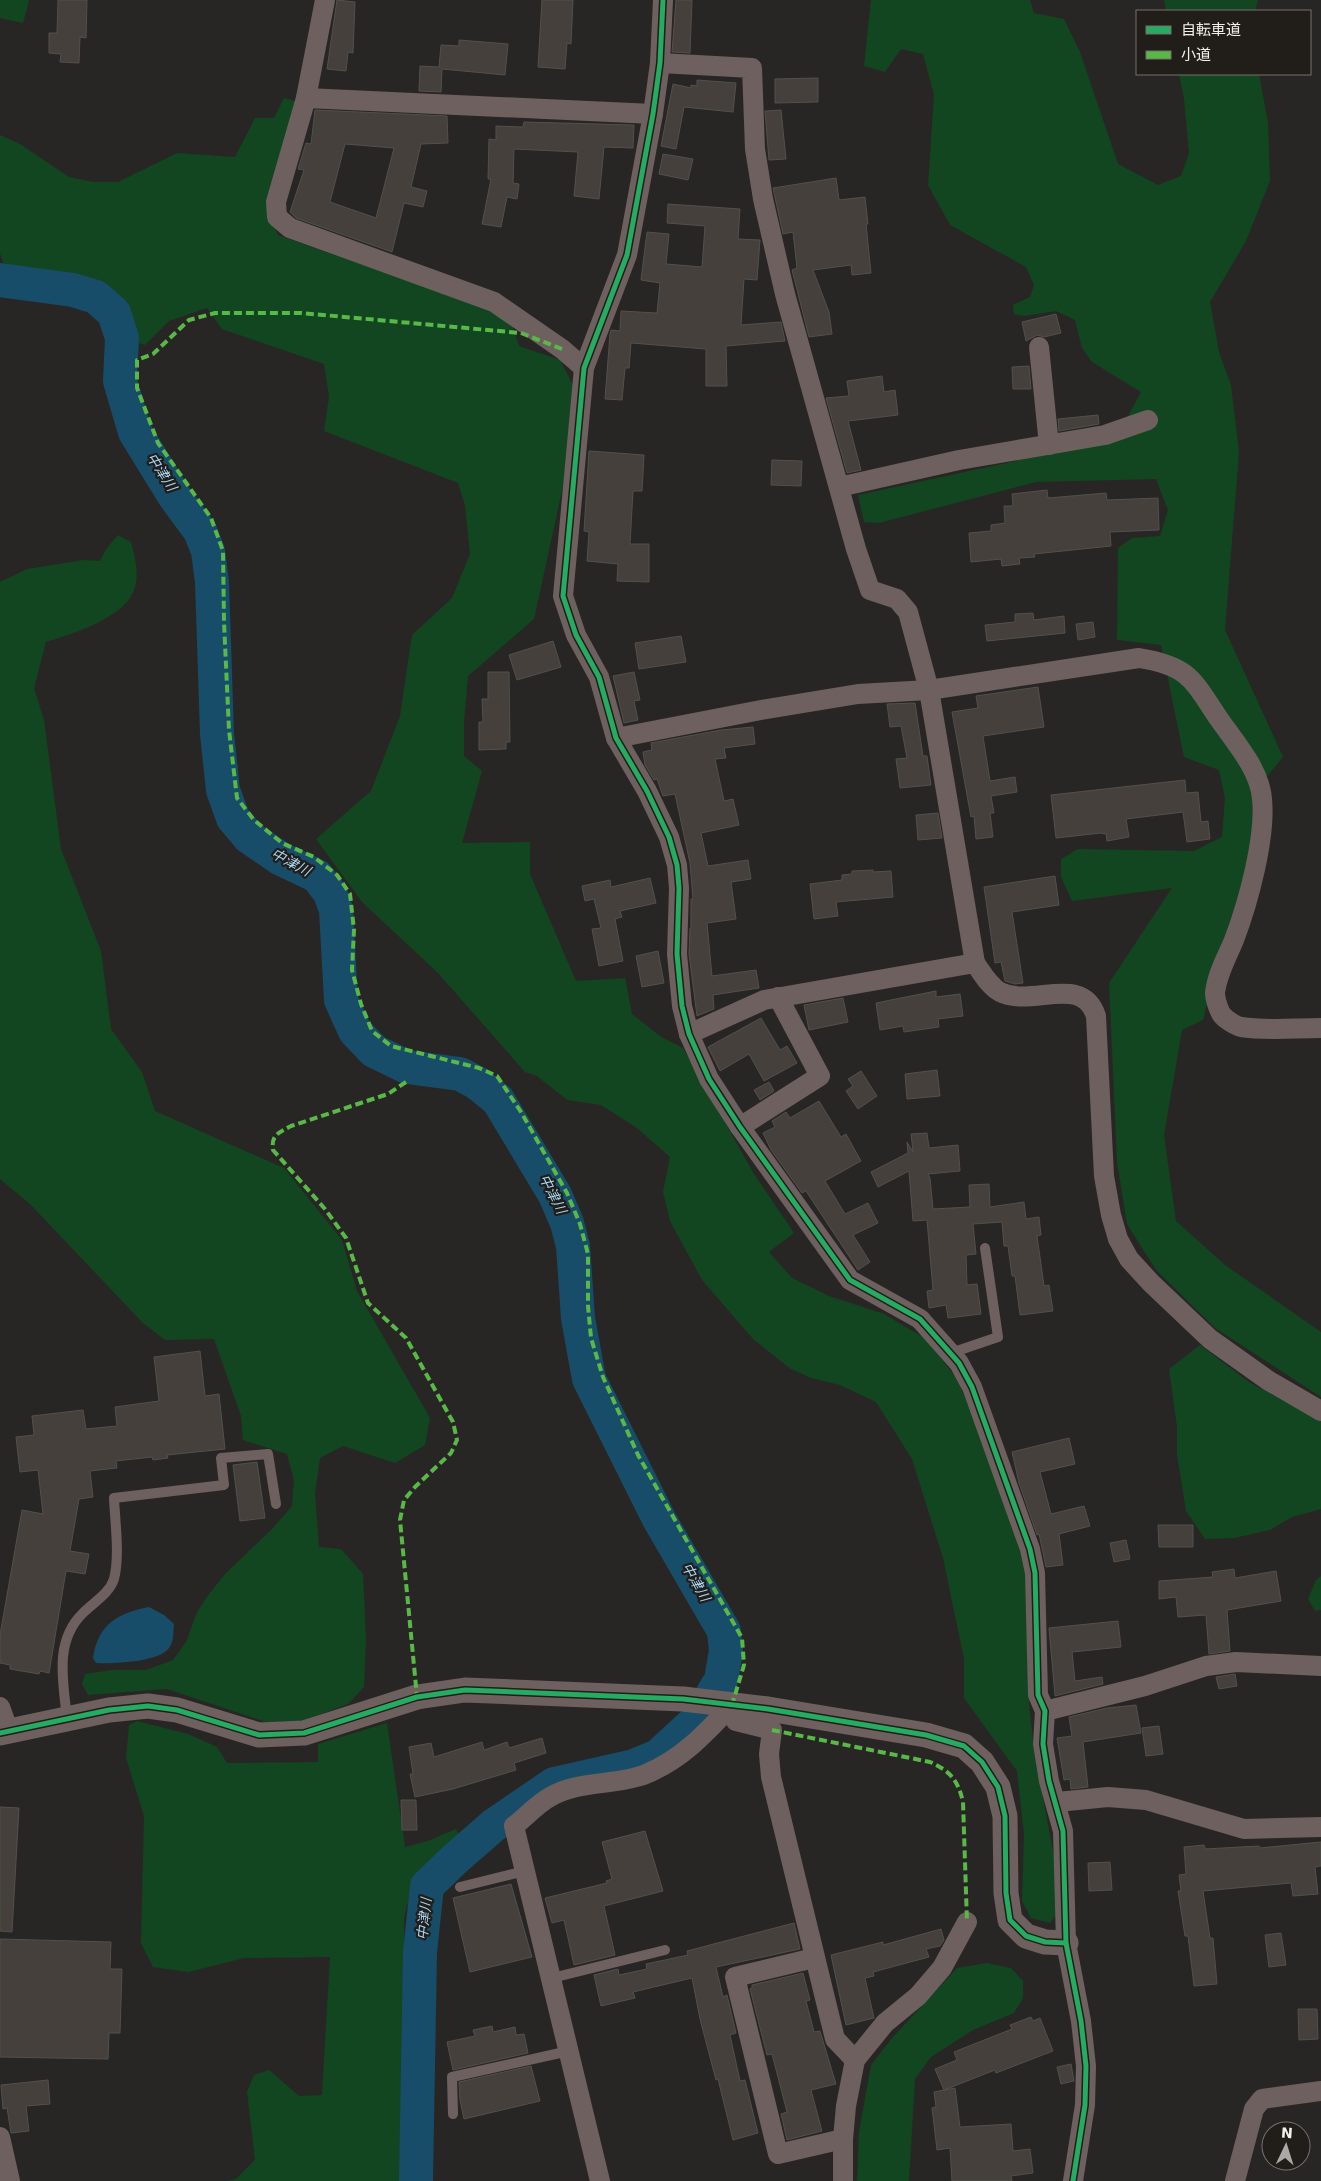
<svg xmlns="http://www.w3.org/2000/svg" width="1321" height="2181" viewBox="0 0 1321 2181" font-family="'DejaVu Sans','Noto Sans JP',sans-serif">
<rect width="100%" height="100%" fill="#282624"/>
<g fill="#124620">
<polygon points="0,0 29,0 23,23 0,18"/>
<polygon points="871,0 1030,0 1034,13 1064,19 1080,52 1118,164 1158,185 1181,176 1189,153 1184,99 1179,74 1259,74 1268,123 1270,181 1246,241 1210,302 1219,352 1231,385 1239,452 1225,630 1283,757 1252,794 1253,853 1223,942 1203,1020 1182,1030 1164,1135 1176,1221 1225,1265 1321,1332 1321,1397 1215,1328 1156,1270 1127,1224 1117,1162 1109,983 1172,888 1072,901 1061,877 1061,859 1078,849 1194,851 1222,837 1225,798 1219,770 1184,757 1161,645 1117,640 1118,548 1132,538 1160,536 1168,510 1156,479 1036,482 879,523 864,522 858,495 1103,442 1128,416 1141,392 1092,362 1082,348 1075,320 1056,311 1024,316 1014,314 1013,305 1030,297 1034,285 1026,267 950,225 928,185 934,95 923,54 901,49 885,72 864,66"/>
<polygon points="1164,0 1258,0 1255,11 1166,11"/>
<polygon points="284,98 295,101 272,187 270,219 278,235 493,311 512,324 519,346 560,360 574,387 563,486 534,619 468,676 464,722 464,756 482,771 462,843 530,842 530,874 576,981 625,978 632,1014 661,1037 683,1048 754,1174 794,1233 769,1252 792,1278 829,1296 884,1314 926,1339 957,1379 973,1416 1024,1561 1029,1612 1028,1693 1034,1751 1056,1867 1057,1914 1050,1923 1031,1918 1022,1901 1024,1834 1017,1771 964,1698 964,1659 943,1558 912,1459 876,1402 840,1385 811,1378 791,1369 754,1340 702,1280 670,1221 663,1192 670,1157 637,1128 601,1105 567,1100 537,1076 525,1072 438,973 362,902 316,839 371,791 400,716 412,635 452,598 470,554 465,505 458,483 324,431 329,397 324,364 222,329 207,308 169,321 145,345 135,342 122,315 102,290 6,273 0,253 0,135 20,144 69,177 93,182 118,182 177,153 235,157 255,118 274,118"/>
<path d="M 118,535 L 131,542 C 135,557 139,572 135,587 C 128,617 72,634 46,642 L 34,688 L 44,720 L 61,849 L 101,951 L 111,1029 L 142,1072 L 155,1111 L 284,1168 L 342,1240 L 357,1291 L 430,1418 L 425,1445 L 395,1463 L 343,1446 L 320,1458 L 315,1493 L 319,1547 L 341,1549 L 363,1574 L 366,1637 L 364,1687 L 348,1704 L 302,1721 L 266,1722 L 167,1689 L 88,1695 L 82,1684 L 85,1674 L 112,1670 L 146,1670 L 173,1660 L 186,1642 L 197,1612 L 206,1598 L 225,1574 L 272,1529 L 292,1506 L 294,1480 L 287,1454 L 243,1440 L 241,1416 L 214,1339 L 165,1340 L 142,1322 L 31,1205 L 0,1179 L 0,582 L 27,569 L 84,560 L 100,561 L 107,548 Z"/>
<polygon points="1200,1345 1249,1382 1321,1421 1321,1509 1292,1517 1270,1530 1234,1538 1205,1539 1186,1511 1177,1454 1177,1427 1169,1369"/>
<polygon points="1321,1576 1321,1610 1315,1611 1308,1599 1316,1580"/>
<polygon points="137,1721 188,1734 217,1747 227,1763 318,1762 318,1744 387,1723 405,1847 428,1841 456,1829 462,1841 413,1881 404,1918 406,2087 401,2181 227,2181 236,2179 255,2160 247,2092 254,2075 269,2070 299,2096 322,2095 330,1957 244,1958 188,1972 153,1967 141,1943 144,1816 126,1758 129,1725"/>
<polygon points="987,1963 1011,1968 1023,1981 1023,1998 1014,2013 973,2030 931,2057 915,2079 909,2181 857,2181 859,2132 871,2065 893,2037 957,1968"/>
</g>
<path fill="#174d68" d="M 149,1607 L 164,1615 L 174,1624 C 173,1632 174,1641 169,1648 C 159,1662 113,1664 96,1663 L 93,1658 C 98,1624 118,1613 149,1607 Z"/>
<g fill="none" stroke-linecap="round" stroke-linejoin="round">
<polyline stroke="#174d68" stroke-width="34" points="0,280 73,290 96,297 114,313 122,338 120,381 135,432 175,497 200,531 208,551 212,582 217,734 223,790 233,818 249,837 281,859 317,876 330,893 336,910 341,1000 355,1031 374,1051 407,1067 460,1074 477,1083 498,1100 555,1195 567,1223 573,1246 578,1318 589,1379 659,1519 724,1631 726,1651 721,1680 696,1721 658,1756 634,1766 554,1784 494,1825 455,1859 427,1886 420,1952 416,2181"/>
</g>
<g fill="#45403b" stroke="#52504e" fill-rule="evenodd">
<polygon points="58,0 87,0 86,38 80,37 79,63 60,62 61,54 49,53 49,33 57,33"/>
<polygon points="337,0 355,2 353,53 348,52 346,71 327,69"/>
<polygon points="542,0 573,0 571,44 567,43 565,69 538,67"/>
<polygon points="676,0 692,0 690,53 672,52"/>
<polygon points="459,40 508,44 505,75 442,69 441,92 419,91 420,66 439,67 441,45 459,46"/>
<polygon points="818,78 818,102 775,103 775,79"/>
<polygon points="697,80 736,83 733,112 684,107 676,149 661,146 673,84 691,88 691,85 697,86"/>
<path d="M 315,110 L 447,116 L 448,143 L 421,144 L 411,187 L 427,191 L 423,207 L 404,203 L 392,252 L 296,218 L 290,212 L 304,170 L 298,169 L 306,143 L 311,144 ZM 345,144 L 394,148 L 376,218 L 330,202 Z"/>
<polygon points="781,110 786,159 769,160 765,111"/>
<polygon points="524,122 634,125 633,148 604,147 599,199 574,196 578,152 514,149 513,183 519,184 517,199 507,197 501,227 482,224 491,179 488,179 489,139 496,140 496,126 523,127"/>
<polygon points="663,154 693,159 688,180 659,174"/>
<polygon points="836,178 839,200 865,197 868,224 866,224 871,273 852,275 851,265 813,270 829,312 832,334 809,337 792,270 797,268 793,232 783,234 773,188"/>
<polygon points="668,204 740,209 738,239 760,240 757,280 744,279 741,325 781,322 785,341 726,346 727,386 706,386 706,349 631,343 629,368 625,368 622,400 605,399 610,334 611,330 620,331 621,311 657,313 660,283 641,280 647,232 669,234 666,264 702,267 705,226 667,223"/>
<polygon points="1056,314 1061,333 1044,337 1037,335 1026,341 1022,322"/>
<polygon points="1029,366 1031,389 1013,389 1012,367"/>
<polygon points="882,376 884,392 895,390 898,415 848,421 861,470 847,473 826,398 849,396 847,381"/>
<polygon points="1098,415 1099,424 1059,431 1058,419"/>
<polygon points="589,451 644,455 642,491 633,491 630,544 649,544 649,582 617,581 618,564 587,561 589,532 584,531"/>
<polygon points="772,460 802,461 801,486 771,485"/>
<polygon points="1047,490 1048,498 1106,493 1107,500 1158,498 1159,530 1110,532 1111,546 1034,554 1035,557 1019,558 1020,564 1002,566 1001,559 971,562 969,533 991,531 991,525 1005,523 1004,506 1013,506 1012,494"/>
<polygon points="1033,613 1034,620 1064,616 1065,633 987,641 985,625 1015,622 1015,614"/>
<polygon points="1093,622 1095,637 1078,640 1076,624"/>
<polygon points="681,636 686,662 639,669 635,643"/>
<polygon points="553,641 561,667 517,680 509,655"/>
<polygon points="488,672 509,672 510,742 506,742 506,749 479,750 479,722 483,722 482,699 488,699"/>
<polygon points="634,672 640,700 634,701 638,720 624,723 613,676"/>
<polygon points="1038,687 1044,727 983,736 990,781 1015,777 1017,792 991,796 994,813 990,813 993,837 976,839 974,816 971,817 952,712 978,708 976,696"/>
<polygon points="915,703 923,756 927,756 931,785 900,788 896,759 907,758 901,726 890,727 887,704"/>
<polygon points="753,727 755,744 724,748 726,758 715,759 724,801 733,799 739,825 701,833 708,866 748,860 751,879 731,882 736,919 707,923 712,976 756,970 759,988 713,995 714,1009 697,1016 689,954 690,928 691,928 691,899 693,899 690,863 675,794 663,796 657,779 654,780 645,765 643,752 652,750 651,743 721,730"/>
<polygon points="1185,780 1186,793 1198,792 1201,822 1208,821 1210,839 1187,842 1183,812 1126,819 1129,837 1107,841 1106,834 1101,833 1056,838 1051,795"/>
<polygon points="938,813 942,838 918,840 916,815"/>
<polygon points="873,870 873,872 891,871 893,897 836,902 838,916 814,919 810,884 842,880 842,875 852,874 852,871"/>
<polygon points="1055,876 1059,905 1012,912 1023,983 1015,984 1005,981 1001,962 995,963 984,887"/>
<polygon points="650,878 656,903 620,911 622,917 615,919 623,961 599,966 592,929 601,928 594,899 585,901 582,886 610,880 611,887"/>
<polygon points="658,951 664,983 642,987 636,956"/>
<polygon points="936,991 936,997 960,994 963,1016 938,1019 939,1027 904,1032 903,1026 880,1030 876,1003"/>
<polygon points="843,998 848,1022 809,1030 804,1005"/>
<polygon points="761,1018 780,1050 787,1046 797,1063 764,1081 749,1054 720,1071 708,1047"/>
<polygon points="937,1070 940,1096 907,1099 905,1074"/>
<polygon points="861,1071 877,1096 858,1109 846,1091 853,1086 848,1079"/>
<polygon points="769,1082 774,1091 760,1100 754,1090"/>
<polygon points="819,1101 841,1137 846,1134 861,1161 825,1181 845,1214 868,1203 878,1223 853,1235 870,1262 858,1270 806,1191 802,1193 771,1150 763,1133 775,1127 772,1121 786,1112 790,1118"/>
<polygon points="927,1133 929,1148 958,1145 960,1171 928,1174 930,1178 933,1209 970,1207 969,1185 989,1184 990,1207 1024,1202 1026,1219 1039,1217 1041,1235 1037,1236 1044,1286 1049,1285 1053,1311 1020,1315 1015,1276 1012,1276 1008,1246 1004,1246 1002,1222 973,1224 976,1254 966,1255 967,1285 977,1284 981,1314 948,1318 946,1305 929,1308 927,1291 933,1290 927,1220 913,1221 909,1171 878,1187 871,1172 908,1153 907,1142 913,1152 911,1134"/>
<polygon points="200,1351 205,1396 219,1394 225,1449 167,1455 168,1458 153,1460 152,1457 116,1461 117,1468 90,1471 93,1497 79,1499 70,1551 89,1554 85,1574 66,1571 49,1673 40,1671 39,1674 10,1669 10,1665 0,1663 0,1635 22,1510 43,1514 38,1470 20,1472 16,1437 34,1435 32,1416 83,1410 86,1429 117,1426 115,1407 159,1401 154,1357"/>
<polygon points="1069,1438 1075,1464 1040,1472 1051,1514 1084,1506 1090,1526 1059,1534 1063,1565 1046,1567 1039,1534 1037,1535 1019,1483 1012,1452"/>
<polygon points="257,1462 265,1518 240,1521 233,1465"/>
<polygon points="1158,1525 1193,1525 1193,1547 1159,1547"/>
<polygon points="1126,1540 1130,1559 1114,1562 1110,1543"/>
<polygon points="1234,1569 1235,1578 1276,1571 1281,1601 1227,1610 1230,1651 1209,1654 1206,1615 1178,1617 1176,1597 1159,1599 1159,1581 1213,1577 1212,1572"/>
<polygon points="1118,1621 1121,1647 1072,1652 1075,1681 1102,1677 1103,1684 1055,1696 1049,1628"/>
<polygon points="1235,1674 1237,1686 1219,1689 1216,1677"/>
<polygon points="1136,1705 1141,1733 1083,1742 1088,1787 1071,1789 1070,1779 1064,1780 1057,1738 1072,1736 1069,1717 1107,1708"/>
<polygon points="1159,1726 1163,1754 1146,1756 1142,1728"/>
<polygon points="542,1738 546,1753 514,1763 516,1770 453,1789 415,1797 410,1774 413,1774 409,1747 431,1743 434,1757 482,1742 484,1750 507,1742 509,1748"/>
<polygon points="401,1800 416,1800 417,1830 402,1830"/>
<polygon points="0,1807 19,1808 12,1932 0,1931"/>
<polygon points="645,1831 663,1891 604,1906 615,1955 574,1965 564,1920 552,1923 545,1898 607,1883 606,1881 612,1879 602,1842"/>
<polygon points="1321,1842 1321,1866 1315,1867 1318,1894 1293,1896 1291,1883 1203,1891 1210,1938 1213,1938 1217,1984 1194,1986 1188,1936 1185,1936 1178,1891 1181,1891 1179,1875 1186,1874 1184,1847 1204,1845 1205,1849 1259,1846 1260,1848"/>
<polygon points="1110,1862 1112,1890 1089,1891 1088,1863"/>
<polygon points="511,1884 532,1957 470,1972 453,1898"/>
<polygon points="794,1923 800,1949 716,1967 723,1997 727,1995 736,2033 730,2035 740,2081 745,2080 758,2133 733,2140 718,2079 716,2080 700,2019 692,1978 633,1992 635,1998 601,2006 594,1975 618,1969 619,1975 647,1969 646,1964 688,1955 687,1951"/>
<polygon points="941,1929 944,1940 940,1946 926,1949 929,1957 873,1972 874,1976 865,1978 874,2018 846,2025 831,1955 883,1942 883,1945"/>
<polygon points="1281,1933 1286,1965 1269,1967 1265,1935"/>
<polygon points="0,1939 111,1942 110,1969 122,1969 120,2033 109,2033 108,2059 0,2057"/>
<polygon points="803,1973 810,2000 806,2001 814,2032 820,2031 836,2084 811,2090 822,2131 787,2140 781,2114 787,2112 772,2054 767,2055 750,1989 752,1988 752,1985"/>
<polygon points="1298,2009 1317,2009 1318,2039 1299,2040"/>
<polygon points="1031,2017 1033,2021 1040,2018 1053,2051 996,2073 995,2070 944,2090 955,2088 960,2127 1011,2124 1013,2151 1030,2149 1033,2173 1011,2176 1012,2181 952,2181 950,2148 937,2150 932,2108 936,2107 934,2092 944,2090 935,2069 957,2060 954,2052 1012,2029 1010,2025"/>
<polygon points="492,2026 493,2032 515,2027 516,2035 524,2034 528,2053 453,2070 447,2042 475,2036 473,2030"/>
<polygon points="1071,2064 1074,2081 1061,2084 1057,2067"/>
<polygon points="531,2066 540,2101 464,2119 460,2100 459,2082"/>
<polygon points="48,2080 50,2104 26,2106 29,2131 11,2133 7,2108 3,2109 1,2085"/>
</g>
<g fill="none" stroke-linecap="round" stroke-linejoin="round">
<g stroke="#6e605f" stroke-width="10">
<polyline points="951,1353 998,1337 985,1248"/>
<path d="M 67,1718 C 63,1681 54,1641 83,1613 C 94,1602 109,1594 114,1579 C 120,1556 115,1522 114,1498 L 224,1485 L 221,1458 L 268,1454 L 276,1504"/>
<polyline points="460,1887 525,1871"/>
<polyline points="552,1978 665,1950"/>
<polyline points="453,2114 452,2077 569,2051"/>
</g>
<g stroke="#6e605f" stroke-width="20">
<polyline points="325,0 306,98 276,202 277,217 290,228 494,302 562,349 584,368"/>
<polyline points="663,0 660,63 653,114 627,255 584,368 563,596 576,635 599,677 616,738 647,791 669,837 677,865 679,888 677,954 682,1006 689,1034 709,1079 740,1127 850,1280 920,1319 959,1363 972,1387 1030,1549 1035,1573 1038,1695 1045,1711 1043,1744 1049,1781 1063,1831 1066,1943 1081,2021 1086,2066 1085,2105 1073,2181"/>
<polyline points="660,63 752,68 755,149 763,199 785,294 856,549 870,590 897,599 908,612 929,690 975,963"/>
<polyline points="306,98 653,114"/>
<polyline points="1039,347 1049,445"/>
<polyline points="839,487 959,460 1105,435 1148,420"/>
<path d="M 616,738 L 761,710 L 858,694 L 929,690 L 1139,658 C 1189,666 1192,679 1219,719 C 1235,742 1260,770 1262,799 C 1266,838 1248,903 1234,940 C 1227,957 1217,974 1215,993 C 1215,999 1219,1011 1222,1015 C 1225,1019 1236,1026 1241,1027 C 1267,1031 1295,1028 1321,1028"/>
<path d="M 689,1034 L 764,1000 L 975,963 C 982,973 989,986 1000,992 C 1032,1008 1082,973 1096,1016 L 1104,1176 L 1111,1215 L 1118,1239 L 1129,1259 L 1151,1283 L 1210,1339 L 1269,1381 L 1321,1411"/>
<polyline points="740,1127 820,1076 778,997"/>
<polyline points="732,1705 736,1721 772,1730 769,1754 771,1777 835,2039 855,2060"/>
<polyline points="0,1707 9,1732"/>
<polyline points="1045,1711 1145,1686 1206,1666 1236,1662 1321,1666"/>
<polyline points="1057,1802 1108,1797 1146,1800 1244,1829 1321,1827"/>
<polyline points="814,1958 735,1977 778,2154 843,2139"/>
<polyline points="0,2137 10,2181"/>
<path d="M 600,2181 L 514,1826 C 526,1817 537,1804 550,1797 C 578,1780 616,1786 646,1774 C 682,1759 706,1733 732,1705"/>
<polyline points="843,2181 843,2139 846,2106 855,2060 885,2023 918,1996 942,1968 967,1922"/>
<polyline points="1235,2181 1254,2109 1262,2099 1321,2091"/>
</g>
<polyline stroke="#6e605f" stroke-width="25" points="0,1733 109,1710 148,1706 177,1710 259,1735 304,1733 417,1697 465,1690 683,1699 768,1709 926,1735 964,1746 982,1762 998,1787 1005,1816 1006,1893 1010,1920 1026,1936 1045,1942 1066,1943"/>
<g stroke="#58b947" stroke-width="4" stroke-dasharray="8 4" stroke-linecap="butt">
<polyline points="562,349 521,333 301,313 215,313 189,320 153,354 137,360 137,388 158,443 211,518 223,551 224,622 229,730 237,798 254,820 282,843 314,857 337,875 350,894 354,930 352,970 361,1004 372,1031 391,1046 479,1068 497,1076 521,1112 567,1193 580,1224 588,1254 588,1306 591,1338 603,1377 638,1455 742,1638 744,1665 732,1705"/>
<path d="M 406,1082 L 388,1094 L 291,1126 C 278,1133 271,1135 273,1150 L 325,1209 L 346,1238 L 368,1303 L 406,1338 L 453,1422 L 457,1440 L 451,1453 L 415,1487 L 404,1500 L 400,1520 L 417,1697"/>
<path d="M 772,1730 L 930,1762 C 950,1771 958,1780 963,1802 L 967,1922"/>
</g>
<g stroke="#211d19" stroke-width="8">
<g id="cycleway">
<polyline points="663,0 660,63 653,114 627,255 584,368 563,596 576,635 599,677 616,738 647,791 669,837 677,865 679,888 677,954 682,1006 689,1034 709,1079 740,1127 850,1280 920,1319 959,1363 972,1387 1030,1549 1035,1573 1038,1695 1045,1711 1043,1744 1049,1781 1063,1831 1066,1943 1081,2021 1086,2066 1085,2105 1073,2181"/>
<polyline points="0,1733 109,1710 148,1706 177,1710 259,1735 304,1733 417,1697 465,1690 683,1699 768,1709 926,1735 964,1746 982,1762 998,1787 1005,1816 1006,1893 1010,1920 1026,1936 1045,1942 1066,1943"/>
</g>
</g>
<use href="#cycleway" stroke="#26ab63" stroke-width="5"/>
</g>
<g text-anchor="middle" stroke-width="4.5" stroke-linejoin="round" paint-order="stroke">
<g font-size="14" font-style="italic" fill="#a7d6f3" stroke="#211d19">
<text transform="translate(162 472) rotate(57)" y="5">中津川</text>
<text transform="translate(291 862) rotate(28)" y="5">中津川</text>
<text transform="translate(553 1194) rotate(63)" y="5">中津川</text>
<text transform="translate(696 1582) rotate(60)" y="5">中津川</text>
<text transform="translate(424 1919) rotate(-84)" y="5">中津川</text>
</g>
</g>
<rect x="1136" y="10" width="175" height="65" fill="#211d19" stroke="#75716e"/>
<rect x="1146" y="26" width="25" height="8" fill="#26ab63" stroke="#75716e"/>
<text x="1181" y="35" font-size="15" fill="#f2f0ed">自転車道</text>
<rect x="1146" y="51" width="25" height="8" fill="#58b947" stroke="#75716e"/>
<text x="1181" y="60" font-size="15" fill="#f2f0ed">小道</text>
<g transform="translate(1286 2146) rotate(4)"><circle r="24" fill="#211d19" stroke="#75716e"/>
<path d="M0-4L9 19L0 12L-9 19Z" fill="#aba9a7"/>
<text y="-8" font-size="14" font-weight="bold" text-anchor="middle" fill="#f2f0ed">N</text>
</g>
</svg>
